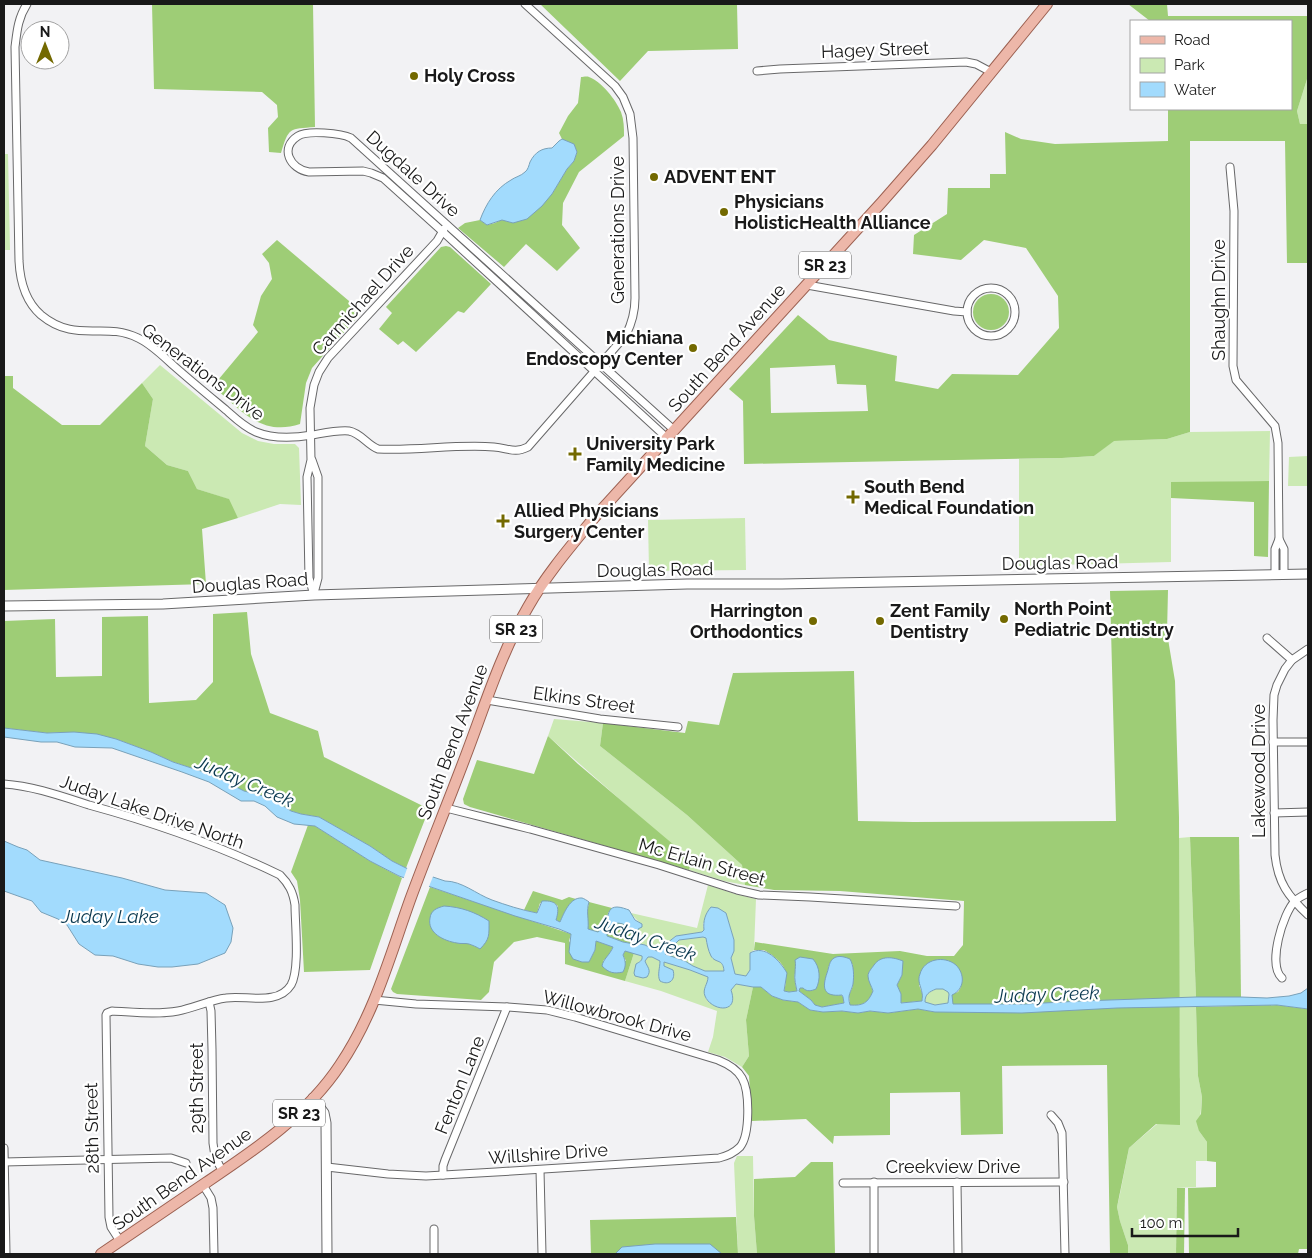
<svg xmlns="http://www.w3.org/2000/svg" width="1312" height="1258" viewBox="0 0 1312 1258" font-family="Raleway,sans-serif">
<rect width="100%" height="100%" fill="#f2f2f4"/>
<g fill="#cbe9b3">
<polygon points="1308,76 1308,124 1300,124 1297,111"/>
<polygon points="4,154 8,154 10,250 4,250"/>
<polygon points="160,365 242,433 258,441 274,444 295,444 299,448 301,505 280,504 238,518 228,499 197,489 188,471 167,465 145,446 153,399 142,383"/>
<polygon points="1270,431 1269,481 1171,483 1171,562 1019,566 1019,459 1062,458 1094,456 1113,441 1167,439 1190,432"/>
<polygon points="1308,456 1308,486 1288,486 1289,457"/>
<polygon points="745,518 746,570 649,571 648,520"/>
<polygon points="554,719 603,723 600,746 687,815 742,865 745,885 724,881 689,870 691,862 548,736"/>
<polygon points="1190,837 1196,997 1179,998 1179,838"/>
<polygon points="708,885 735,894 756,899 754,950 750,953 750,970 746,976 735,974 731,958 734,951 734,940 726,913 703,923 704,930 702,932 676,936 657,951 645,945 640,944 638,933 639,922 632,915 631,913 697,928"/>
<path d="M 703,937 L 706,938 C 707,944 708,950 711,955 C 716,964 723,958 724,971 L 705,971 L 693,966 L 685,961 L 664,955 L 679,940 Z"/>
<polygon points="634,953 642,955 643,958 641,961 639,962 647,966 645,961 648,957 652,957 660,961 660,967 658,977 664,966 664,962 690,970 708,977 708,982 705,988 706,999 721,1008 731,993 732,988 736,984 753,987 746,1020 749,1056 742,1067 725,1057 708,1052 713,1037 717,1011 661,991 625,981"/>
<path d="M 936,989 L 943,989 L 949,992 L 949,994 L 948,1003 L 935,1005 L 925,1002 C 925,994 929,992 936,989 Z"/>
<polygon points="1179,1007 1196,1007 1198,1076 1202,1097 1199,1131 1207,1142 1207,1161 1196,1161 1196,1187 1177,1188 1176,1254 1128,1254 1128,1245 1120,1221 1117,1207 1120,1194 1129,1148 1157,1124 1180,1077"/>
<polygon points="737,1156 753,1156 754,1216 757,1254 738,1254 734,1163"/>
</g>
<g fill="#9ecd76" fill-rule="evenodd">
<path d="M 152,4 L 313,4 L 315,127 C 289,129 289,127 281,153 L 269,152 L 268,128 L 278,117 L 277,105 L 262,92 L 154,89 Z"/>
<polygon points="540,4 737,4 738,49 648,51 620,81"/>
<path d="M 1128,4 L 1167,4 L 1168,16 L 1308,16 L 1308,76 L 1297,111 L 1300,124 L 1308,124 L 1308,263 L 1287,263 L 1285,141 L 1190,141 L 1190,432 L 1167,439 L 1114,441 L 1094,456 L 1062,458 L 744,464 L 743,401 L 729,389 L 798,315 L 829,340 L 897,356 L 895,381 L 938,389 L 952,374 L 1018,375 L 1059,328 L 1058,296 L 1026,248 L 984,240 L 961,260 L 913,254 L 914,235 L 947,214 L 948,188 L 990,188 L 990,174 L 1006,174 L 1005,132 L 1021,139 L 1055,144 L 1168,141 L 1168,109 L 1291,109 L 1291,21 L 1150,21 ZM 835,365 L 837,384 L 866,385 L 868,411 L 771,413 L 770,368 Z"/>
<path d="M 581,77 C 583,77 587,76 589,77 C 601,81 616,100 621,112 C 624,120 624,128 624,136 L 579,172 L 563,203 L 562,225 L 580,248 L 557,271 L 526,244 L 504,267 L 458,228 L 465,223 L 480,220 L 487,225 L 495,223 L 552,194 L 567,169 L 574,161 L 577,152 L 574,145 L 562,139 L 559,133 L 568,116 L 578,103 Z"/>
<path d="M 277,240 L 362,312 L 312,368 L 306,383 L 300,424 C 261,437 239,409 213,386 L 258,332 L 253,325 L 261,296 L 272,279 L 269,263 L 262,254 Z"/>
<polygon points="446,246 450,247 491,284 464,313 458,311 416,352 403,341 398,345 379,329 392,313 386,307 441,247"/>
<circle cx="991" cy="312" r="18"/>
<polygon points="4,376 13,376 13,388 62,425 100,425 142,383 153,399 145,446 167,465 188,471 197,489 229,499 238,518 202,529 206,584 4,590"/>
<polygon points="1269,481 1268,557 1254,556 1254,502 1171,498 1171,482"/>
<path d="M 1168,590 L 1167,633 L 1175,681 L 1179,817 L 1180,1125 L 1156,1124 L 1129,1148 L 1117,1207 L 1120,1221 L 1128,1245 L 1128,1254 L 1110,1254 L 1107,1065 L 1002,1066 L 1003,1134 L 961,1135 L 960,1092 L 890,1093 L 890,1135 L 834,1136 L 833,1144 L 806,1119 L 752,1121 L 749,1076 L 742,1067 L 749,1056 L 746,1020 L 753,987 L 761,987 L 772,996 L 783,1000 L 798,1002 L 810,1010 L 823,1012 L 842,1011 L 858,1013 L 870,1011 L 888,1013 L 918,1009 L 935,1012 L 952,1012 L 952,994 L 958,992 L 961,987 L 919,985 L 922,993 L 922,1001 L 900,1003 L 901,994 L 897,985 L 902,975 L 871,969 L 868,975 L 873,992 C 868,1003 863,1006 850,1005 L 849,995 L 853,986 L 853,965 L 842,957 C 827,959 830,965 826,978 L 843,997 L 844,1003 L 822,1007 L 815,1005 L 811,1000 L 799,991 L 800,988 L 803,988 L 797,967 C 793,975 795,983 797,991 L 789,992 L 784,991 C 786,985 787,974 784,968 C 782,962 768,951 763,950 C 760,950 757,950 754,950 L 755,942 L 833,954 L 900,951 L 927,956 L 954,956 L 963,945 L 964,901 L 840,891 L 774,890 L 745,885 L 742,865 L 687,815 L 600,746 L 603,723 L 685,733 L 688,721 L 719,725 L 733,673 L 854,671 L 858,821 L 913,822 L 1116,821 L 1110,591 Z"/>
<polygon points="247,612 251,654 270,713 318,731 324,757 429,809 406,868 392,861 370,846 319,817 301,814 291,811 271,798 244,791 213,775 173,762 151,752 116,739 74,732 47,733 4,728 4,621 55,619 56,677 102,676 102,617 148,616 149,703 196,700 213,682 213,614"/>
<polygon points="548,736 578,764 687,856 691,862 689,870 470,807 464,804 463,799 477,760 534,774"/>
<polygon points="308,825 315,826 370,861 402,878 370,970 304,972 300,900 297,881 291,872"/>
<polygon points="1190,837 1239,837 1241,997 1196,997"/>
<polygon points="430,887 571,934 569,941 582,962 589,962 595,950 596,941 613,947 609,955 603,961 626,961 623,955 625,951 634,953 625,981 565,964 565,943 537,937 514,942 494,962 489,992 481,1000 397,994 393,992 391,989"/>
<path d="M 533,891 L 562,900 L 569,897 L 576,899 L 569,905 L 560,922 L 556,920 L 558,906 C 552,900 547,901 540,903 L 537,913 L 524,910 Z"/>
<polygon points="589,902 612,908 608,913 607,919 598,932 588,929 587,913"/>
<polygon points="618,923 624,923 629,926 634,944 623,942 607,936 607,929 610,926"/>
<polygon points="1277,1005 1308,1009 1308,1249 1299,1249 1298,1254 1189,1254 1188,1188 1216,1187 1216,1162 1207,1161 1207,1142 1199,1131 1196,1121 1201,1114 1202,1097 1198,1076 1196,1007"/>
<polygon points="811,1162 833,1162 835,1254 757,1254 754,1216 754,1179 795,1177"/>
<polygon points="1177,1188 1185,1188 1184,1254 1176,1254"/>
<polygon points="736,1217 738,1254 591,1254 590,1220"/>
</g>
<g fill="#a2dbfd" stroke="#79a1b9" fill-rule="evenodd">
<path d="M 562,139 L 574,144 L 577,152 L 574,161 L 567,169 L 552,194 L 542,206 L 527,219 L 513,223 L 502,220 L 487,225 L 480,220 C 486,204 495,189 511,180 C 515,177 521,176 525,172 C 528,170 529,165 530,162 C 535,152 542,148 552,148 L 559,141 Z"/>
<path d="M 4,728 L 47,733 L 74,732 L 97,734 L 116,739 L 151,752 L 173,762 L 213,775 L 244,791 L 271,798 L 291,811 L 301,814 L 319,817 L 370,846 L 392,861 L 406,868 L 445,881 C 462,881 476,894 492,900 C 506,905 521,910 537,913 L 542,901 C 558,900 560,907 556,920 L 560,922 C 564,913 570,897 582,898 C 583,898 588,901 589,902 C 586,911 589,919 588,929 L 598,932 C 602,929 606,924 607,918 C 609,913 609,907 617,907 C 621,907 626,909 629,910 L 635,920 L 642,924 L 642,927 L 638,929 L 640,944 L 645,945 L 657,951 L 676,936 L 702,932 L 704,930 C 703,921 705,914 711,907 L 718,908 L 726,913 L 734,940 L 734,951 L 731,958 L 735,974 L 746,976 L 750,970 L 750,953 C 765,944 780,961 787,973 L 784,991 L 789,992 L 797,991 C 796,986 794,979 795,973 C 795,968 796,965 795,960 L 800,957 L 813,959 C 820,967 821,979 816,989 C 811,991 807,992 803,988 L 800,988 L 799,991 L 811,1000 L 815,1005 L 822,1007 L 844,1003 L 843,997 L 842,995 C 823,997 822,988 827,973 C 829,968 829,961 834,958 C 839,955 845,957 850,959 C 854,966 854,976 853,984 C 851,993 847,994 850,1005 C 863,1006 868,1003 873,991 C 872,987 868,981 868,976 C 868,972 872,968 874,965 C 881,955 893,957 903,961 L 902,975 L 897,985 L 901,994 L 901,1003 L 922,1001 C 922,998 923,996 922,993 C 921,986 917,981 920,974 C 924,959 944,955 956,965 C 965,974 965,989 952,995 L 953,1004 L 1025,1004 L 1081,1001 L 1196,997 L 1241,997 L 1267,998 L 1289,996 L 1301,993 L 1308,988 L 1308,1009 L 1277,1005 L 1117,1008 L 1022,1013 L 935,1012 L 918,1009 L 888,1013 L 870,1011 L 858,1013 L 842,1011 L 823,1012 L 810,1010 L 798,1002 L 783,1000 L 772,996 L 761,987 L 753,987 L 736,984 L 731,990 C 740,1015 711,1011 705,996 C 702,989 708,984 708,977 L 690,970 L 664,962 L 664,966 L 673,970 C 676,980 669,986 660,981 C 657,975 660,968 660,961 L 652,957 L 648,957 L 645,961 C 647,967 652,970 647,977 L 643,978 L 635,976 L 634,973 L 636,964 C 639,962 643,961 642,956 L 625,951 L 623,955 C 626,962 626,966 623,972 C 614,974 609,973 602,966 C 603,959 610,955 613,947 L 596,941 L 595,950 L 589,962 L 582,962 L 573,959 L 569,952 L 571,934 L 559,929 L 515,916 L 399,876 L 370,861 L 315,826 L 294,824 L 277,817 L 265,806 L 254,801 L 241,801 L 209,782 L 182,772 L 112,748 L 75,747 L 57,742 L 41,742 L 4,737 ZM 618,923 C 630,924 631,933 634,944 L 623,942 L 607,936 L 607,929 L 610,926 ZM 703,937 L 706,938 C 707,944 708,950 711,956 C 716,964 723,958 724,971 L 705,971 L 693,966 L 685,961 L 665,954 L 679,940 ZM 936,989 L 943,989 L 948,992 L 949,994 L 948,1003 L 935,1005 L 925,1002 C 925,994 929,992 936,989 Z"/>
<polygon points="4,841 18,847 27,850 40,860 122,878 165,890 206,893 225,905 233,928 231,942 225,953 198,964 172,967 158,967 138,964 113,956 95,955 79,944 67,925 58,919 41,912 32,901 4,891"/>
<path d="M 444,906 C 461,907 475,912 489,921 C 489,935 490,939 480,949 C 477,947 472,945 469,944 C 465,943 461,944 457,943 C 444,941 427,933 430,918 C 431,910 437,908 444,906 Z"/>
<polygon points="655,1244 710,1244 722,1254 615,1254 622,1247"/>
</g>
<polygon fill="#f2f2f4" points="408,866 434,874 428,889 403,880"/>
<g fill="none" stroke-linecap="round" stroke-linejoin="round">
<g stroke="#686869" stroke-width="9">
<g id="minor">
<path d="M 27,4 C 18,18 17,31 15,47 L 19,261 C 20,281 25,301 41,315 C 76,344 104,321 138,338 C 151,344 163,356 174,366 C 191,381 208,395 226,410 C 235,418 244,427 256,432 C 273,439 294,438 312,435 C 324,433 337,430 349,431 C 361,433 367,445 378,449 C 417,451 456,444 494,447 C 508,448 514,454 528,447 L 626,335 C 632,323 635,311 635,298 L 633,138 L 630,114 L 623,97 L 615,86 L 525,4"/>
<polyline points="757,71 780,69 966,62 976,64 991,72"/>
<polyline points="1230,167 1234,211 1233,366 1236,380 1275,426 1278,443 1279,539"/>
<polyline points="807,285 954,311 967,312"/>
<circle cx="991" cy="312" r="24"/>
<path d="M 667,438 L 443,232 L 383,178 L 371,173 L 363,171 L 309,172 C 290,169 279,148 298,136 C 307,130 341,133 351,138 L 674,430"/>
<polyline points="312,460 318,477 318,578 314,593"/>
<polyline points="1275,574 1275,549 1279,539 1284,549 1284,574"/>
<polyline points="314,595 309,578 307,477 311,460 310,408 314,385 319,372 328,358 437,241 444,229"/>
<polyline points="1267,638 1292,660"/>
<path d="M 1308,649 L 1292,660 L 1285,669 L 1277,685 L 1274,695 L 1273,720 L 1275,855 C 1278,883 1288,896 1308,915"/>
<polyline points="487,700 600,719 678,727"/>
<polyline points="1273,742 1308,742"/>
<path d="M 4,784 C 33,786 61,796 89,805 C 155,823 218,845 280,875 C 289,884 293,892 295,905 C 295,924 300,969 291,985 C 278,1006 246,995 226,998 C 210,1000 194,1008 178,1011 C 156,1015 133,1012 112,1011 L 107,1013 L 106,1015 L 109,1217 L 111,1227 L 120,1241"/>
<polyline points="446,808 530,829 659,865 737,890 759,895 810,897 956,906"/>
<polyline points="1274,813 1308,812"/>
<path d="M 1282,978 C 1267,965 1283,913 1295,901 C 1299,897 1304,895 1308,893"/>
<path d="M 209,1002 L 211,1011 L 212,1049 L 213,1143 C 214,1154 216,1162 223,1171"/>
<polyline points="1051,1115 1058,1123 1062,1133 1065,1254"/>
<polyline points="4,1148 6,1254"/>
<polyline points="4,1162 171,1158 186,1163"/>
<path d="M 327,1167 L 388,1174 L 426,1176 L 496,1172 L 719,1158 C 727,1156 734,1153 740,1147 C 750,1135 750,1092 742,1078 C 737,1069 728,1064 718,1060 L 575,1017 L 547,1010 L 507,1007 L 416,1004 L 374,1000"/>
<polyline points="540,1170 542,1254"/>
<polyline points="443,1175 443,1166 445,1160 507,1007"/>
<polyline points="874,1182 874,1254"/>
<polyline points="957,1182 958,1254"/>
<polyline points="843,1183 1064,1182"/>
<polyline points="203,1185 211,1198 213,1208 214,1254"/>
<polyline points="434,1229 434,1254"/>
</g>
</g>
<g stroke="#686869" stroke-width="11">
<g id="tertiary">
<polyline points="4,606 163,604 314,595 687,584 782,584 1308,574"/>
<polyline points="313,1098 324,1113 326,1123 327,1254"/>
</g>
</g>
<g stroke="#9b6051" stroke-width="12">
<path id="primary" d="M 101,1254 C 136,1230 172,1206 207,1182 C 256,1149 307,1115 340,1065 C 374,1015 390,956 410,900 C 428,851 448,803 466,755 C 485,705 501,653 528,607 C 546,575 571,546 594,518 L 882,202 L 932,145 L 1047,4"/>
</g>
<use href="#minor" stroke="#fff" stroke-width="7"/>
<use href="#tertiary" stroke="#fff" stroke-width="9"/>
<use href="#primary" stroke="#edb7a9" stroke-width="10"/>
</g>
<g fill="#736900" stroke="#fff" stroke-width="2">
<circle cx="414" cy="76" r="5"/>
<circle cx="654" cy="177" r="5"/>
<circle cx="724" cy="212" r="5"/>
<circle cx="693" cy="348" r="5"/>
<path d="M572.5 446.5h5v5h5v5h-5v5h-5v-5h-5v-5h5z"/>
<path d="M850.5 489.5h5v5h5v5h-5v5h-5v-5h-5v-5h5z"/>
<path d="M500.5 513.5h5v5h5v5h-5v5h-5v-5h-5v-5h5z"/>
<circle cx="1004" cy="619" r="5"/>
<circle cx="813" cy="621" r="5"/>
<circle cx="880" cy="621" r="5"/>
</g>
<g text-anchor="middle" stroke-width="4.5" stroke-linejoin="round" paint-order="stroke">
<g fill="#fff" stroke="#5e5e5e" stroke-width="1">
<rect x="799" y="251.5" width="52" height="27" rx="4"/>
<rect x="490" y="615.5" width="52" height="27" rx="4"/>
<rect x="273" y="1099.5" width="52" height="27" rx="4"/>
</g>
<g font-size="16" font-weight="bold" fill="#191919">
<text x="825" y="271">SR 23</text>
<text x="516" y="635">SR 23</text>
<text x="299" y="1119">SR 23</text>
</g>
<g font-size="18" fill="#191919" stroke="#fff">
<text transform="translate(875 50) rotate(-2)" y="6">Hagey Street</text>
<text transform="translate(413 174) rotate(42)" y="6">Dugdale Drive</text>
<text transform="translate(618 230) rotate(-90)" y="6">Generations Drive</text>
<text transform="translate(363 300) rotate(-48)" y="6">Carmichael Drive</text>
<text transform="translate(1219 300) rotate(-90)" y="6">Shaughn Drive</text>
<text transform="translate(727 348) rotate(-48)" y="6">South Bend Avenue</text>
<text transform="translate(203 372) rotate(37)" y="6">Generations Drive</text>
<text transform="translate(1060 563) rotate(-1)" y="6">Douglas Road</text>
<text transform="translate(655 570) rotate(-1)" y="6">Douglas Road</text>
<text transform="translate(250 583) rotate(-4)" y="6">Douglas Road</text>
<text transform="translate(584 700) rotate(8)" y="6">Elkins Street</text>
<text transform="translate(453 742) rotate(-69)" y="6">South Bend Avenue</text>
<text transform="translate(1259 771) rotate(-90)" y="6">Lakewood Drive</text>
<text transform="translate(152 812) rotate(19)" y="6">Juday Lake Drive North</text>
<text transform="translate(702 862) rotate(16)" y="6">Mc Erlain Street</text>
<text transform="translate(617 1016) rotate(15)" y="6">Willowbrook Drive</text>
<text transform="translate(460 1085) rotate(-68)" y="6">Fenton Lane</text>
<text transform="translate(197 1088) rotate(-90)" y="6">29th Street</text>
<text transform="translate(92 1128) rotate(-91)" y="6">28th Street</text>
<text transform="translate(548 1154) rotate(-4)" y="6">Willshire Drive</text>
<text x="953" y="1173">Creekview Drive</text>
<text transform="translate(182 1179) rotate(-35)" y="6">South Bend Avenue</text>
</g>
<g font-size="18" font-weight="bold" fill="#191919" stroke="#fff" text-anchor="start">
<text x="424" y="82">Holy Cross</text>
<text x="664" y="183">ADVENT ENT</text>
<text x="734" y="208">Physicians<tspan x="734" dy="21">HolisticHealth Alliance</tspan></text>
<text x="683" y="344" text-anchor="end">Michiana<tspan x="683" dy="21">Endoscopy Center</tspan></text>
<text x="586" y="450">University Park<tspan x="586" dy="21">Family Medicine</tspan></text>
<text x="864" y="493">South Bend<tspan x="864" dy="21">Medical Foundation</tspan></text>
<text x="514" y="517">Allied Physicians<tspan x="514" dy="21">Surgery Center</tspan></text>
<text x="1014" y="615">North Point<tspan x="1014" dy="21">Pediatric Dentistry</tspan></text>
<text x="803" y="617" text-anchor="end">Harrington<tspan x="803" dy="21">Orthodontics</tspan></text>
<text x="890" y="617">Zent Family<tspan x="890" dy="21">Dentistry</tspan></text>
</g>
<g font-size="19" font-style="italic" fill="#0b3950" stroke="#fff">
<text transform="translate(245 781) rotate(23)" y="7">Juday Creek</text>
<text x="110" y="923">Juday Lake</text>
<text transform="translate(646 938) rotate(19)" y="7">Juday Creek</text>
<text transform="translate(1047 994) rotate(-2)" y="7">Juday Creek</text>
</g>
</g>
<rect width="1312" height="1258" fill="none" stroke="#191919" stroke-width="10"/>
<rect x="1130" y="20" width="162" height="90" fill="#ffffff" stroke="#a3a3a3"/>
<rect x="1140" y="36" width="25" height="8" fill="#edb7a9" stroke="#a3a3a3"/>
<text x="1174" y="45" font-size="15" fill="#191919">Road</text>
<rect x="1140" y="58" width="25" height="15" fill="#cbe9b3" stroke="#a3a3a3"/>
<text x="1174" y="70" font-size="15" fill="#191919">Park</text>
<rect x="1140" y="82" width="25" height="15" fill="#a2dbfd" stroke="#a3a3a3"/>
<text x="1174" y="95" font-size="15" fill="#191919">Water</text>
<g transform="translate(45 45)"><circle r="24" fill="#ffffff" stroke="#a3a3a3"/>
<path d="M0-4L9 19L0 12L-9 19Z" fill="#736900"/>
<text y="-8" font-size="14" font-weight="bold" text-anchor="middle" fill="#191919">N</text>
</g>
<path d="M1132 1228v8h106v-8" fill="none" stroke="#191919" stroke-width="2.5"/>
<text x="1140" y="1228" font-size="15" fill="#191919" stroke="#ffffff" stroke-width="4" paint-order="stroke">100 m</text>
</svg>
